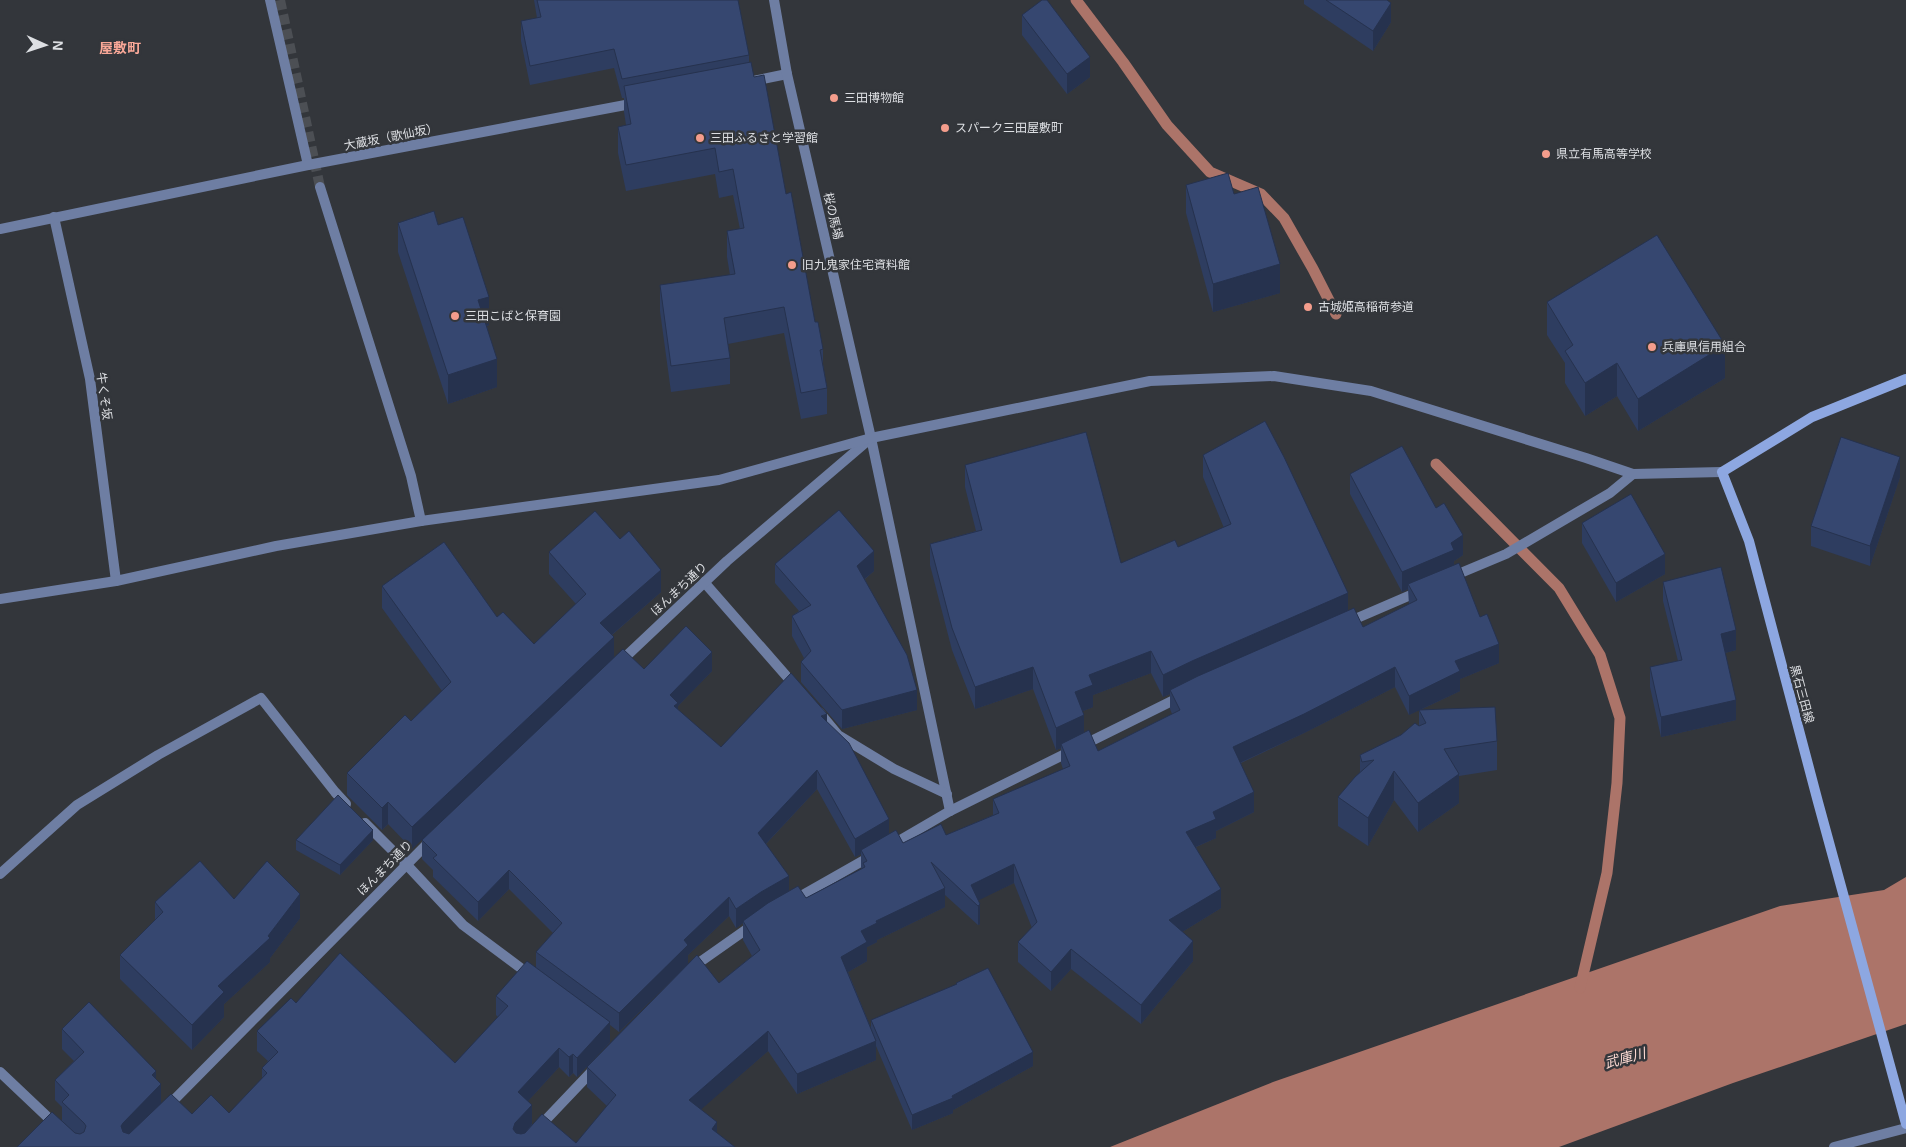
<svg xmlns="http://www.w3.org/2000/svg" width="1906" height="1147" viewBox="0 0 1906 1147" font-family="Helvetica,'Noto Sans JP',sans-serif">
<rect width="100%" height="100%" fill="#33363b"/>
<polygon fill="#ac7469" points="1906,877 1906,1024 1733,1083 1559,1147 1110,1147 1273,1082 1780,906 1884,890"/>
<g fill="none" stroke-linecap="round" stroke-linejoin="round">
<g stroke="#ac7469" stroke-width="11">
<polyline points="1076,0 1123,62 1167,125 1210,172 1261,194 1284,218 1313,269 1336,314"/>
<polyline points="1436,464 1559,588 1600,655 1620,718 1617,783 1607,873 1580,988"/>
</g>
<polyline stroke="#4c4f54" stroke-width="10" stroke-dasharray="10 5" stroke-linecap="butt" points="280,0 320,187"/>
<g stroke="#6e7ea3" stroke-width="10">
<polyline points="270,0 308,165"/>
<polyline points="753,81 787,74"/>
<polyline points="54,217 90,379 116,581"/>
<polyline points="0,229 308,165 636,103"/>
<polyline points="1451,577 1506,554 1610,493 1633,474"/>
<polyline points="704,582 796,687"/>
<polyline points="1348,622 1420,591"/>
<polyline points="620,662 727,561 871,438 950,811"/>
<polyline points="819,712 838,735 894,769 947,794"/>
<polyline points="365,823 406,864 463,925 530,975"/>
<polyline points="890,846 950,811 1182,696"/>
<polyline points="0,874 77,805 158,755 261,698 335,792 346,804"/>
<polyline points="792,901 873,855"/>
<polyline points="691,970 700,962 754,924"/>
<polyline points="0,1072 57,1126"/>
<polyline points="167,1107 431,840"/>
<polyline points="520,1147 595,1068"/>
<polyline points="1834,1147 1906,1128"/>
</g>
<g stroke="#6e7ea3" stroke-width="10">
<polyline points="774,0 787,74 871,438"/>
<polyline points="320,187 411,476 421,521"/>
<polyline points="0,599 116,581 276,546 421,521 719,480 871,438 1150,381 1274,376 1371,391 1586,458 1633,474 1722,472"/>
</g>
<polyline stroke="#8da7e1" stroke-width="10" points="1906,379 1812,417 1722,472 1749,541 1818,802 1906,1124"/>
</g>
<g fill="#2e3d60" fill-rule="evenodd">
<polygon points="534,0 738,0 749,55 749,62 754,77 786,194 815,322 823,349 823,364 827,388 827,414 801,419 784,333 728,344 730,358 730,384 671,392 660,311 660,285 730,275 727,257 727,231 740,229 733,195 719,198 715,174 626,191 618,153 618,127 626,125 624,112 624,98 622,98 614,68 530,85 521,41 521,21 537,18"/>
<polygon points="1304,0 1387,0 1391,22 1373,51 1304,4"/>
<polygon points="1022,15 1090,77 1067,94 1022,35"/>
<polygon points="1186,185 1234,194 1280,293 1213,312 1186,213"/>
<polygon points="398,223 438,225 489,325 487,326 497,387 448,404 398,252"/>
<polygon points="1547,302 1725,378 1638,431 1617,396 1585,416 1565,383 1565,363 1547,335"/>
<path d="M 1203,455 L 1363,627 L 1409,605 L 1408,589 L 1402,592 L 1350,494 L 1350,474 L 1436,508 L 1463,555 L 1454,561 L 1454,565 L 1480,617 L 1499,663 L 1460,679 L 1460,691 L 1420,710 L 1497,741 L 1497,770 L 1459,776 L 1459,803 L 1418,832 L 1394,800 L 1368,846 L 1338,826 L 1338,797 L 1360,773 L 1360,755 L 1419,726 L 1419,710 L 1409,715 L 1395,687 L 1304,733 L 1241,763 L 1254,812 L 1216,831 L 1216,838 L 1196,847 L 1221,908 L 1182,932 L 1193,961 L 1141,1024 L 1071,969 L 1051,991 L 1018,962 L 1018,942 L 1032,928 L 1014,883 L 978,900 L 980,924 L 978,925 L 945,895 L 945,907 L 877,940 L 877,942 L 867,947 L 867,961 L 848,972 L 871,1028 L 871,1020 L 956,985 L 956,983 L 1033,1066 L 953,1110 L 953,1113 L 912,1130 L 876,1046 L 876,1060 L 797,1094 L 768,1051 L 701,1109 L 717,1133 L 735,1147 L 17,1147 L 62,1121 L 62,1107 L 55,1100 L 55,1080 L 74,1061 L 62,1049 L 62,1029 L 156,1079 L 161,1103 L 192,1114 L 229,1113 L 262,1079 L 262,1068 L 268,1061 L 257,1051 L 257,1031 L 296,1003 L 455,1063 L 498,1017 L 496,1015 L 496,996 L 536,968 L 536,952 L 553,933 L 509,889 L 478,921 L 433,877 L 433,870 L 422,859 L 422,840 L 644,669 L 712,671 L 678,706 L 678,710 L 721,747 L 827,723 L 889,834 L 903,843 L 946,835 L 993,815 L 993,799 L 1063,769 L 1061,763 L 1061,748 L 1056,750 L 1033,689 L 975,709 L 952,650 L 930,565 L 930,544 L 976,531 L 965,487 L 965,465 L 1121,563 L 1178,547 L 1224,528 L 1203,477 ZM 1151,673 L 1163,697 L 1170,694 L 1170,709 L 1172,714 L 1098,751 L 1084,732 L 1083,711 L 1093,707 L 1093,695 ZM 817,789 L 855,857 L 861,854 L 861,869 L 806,898 L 789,891 L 766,844 ZM 729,916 L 736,928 L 743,923 L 743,940 L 752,956 L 719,983 L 688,964 L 688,955 ZM 688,964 L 587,1067 L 587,1087 L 607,1106 L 576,1143 L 532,1124 L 528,1101 L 559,1067 L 569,1077 L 573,1073 L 577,1077 L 610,1042 L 610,1025 L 619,1032 Z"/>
<polygon points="1900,477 1870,566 1811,546 1811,526"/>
<polygon points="1582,523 1665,574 1616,602 1582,543"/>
<polygon points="549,552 661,592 612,635 412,849 388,824 382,830 347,795 347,773 411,721 442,691 382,608 382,586 497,617 534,644 576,604 549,574"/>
<polygon points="775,564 874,571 865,579 917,710 842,729 801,682 801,662 804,658 792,636 792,616 799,611 775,583"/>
<polygon points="1663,582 1736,650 1725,653 1736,720 1661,737 1650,687 1650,667 1678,661 1663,601"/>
<polygon points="296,840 373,840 340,875 296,850"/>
<polygon points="234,899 300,918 270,958 270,962 224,1004 224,1017 192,1050 120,979 120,955 155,920 155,902"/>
</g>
<g fill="#26324e">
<polygon points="1391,3 1391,22 1373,51 1373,31"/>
<polygon points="1090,57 1090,77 1067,94 1067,74"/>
<polygon points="1280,264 1280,293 1213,312 1213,284"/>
<polygon points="489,297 489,325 478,329 478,300"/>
<polygon points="1725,345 1725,378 1638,431 1638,399"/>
<polygon points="497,359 497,387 448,404 448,375"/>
<polygon points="1617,363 1617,396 1585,416 1585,383"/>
<polygon points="1900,457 1900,477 1870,566 1870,546"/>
<polygon points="1463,535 1463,555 1454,561 1454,569 1408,584 1408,589 1402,592 1402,572"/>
<polygon points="874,551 874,571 857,585 857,566"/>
<polygon points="1665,554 1665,574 1616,602 1616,583"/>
<polygon points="661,570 661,592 600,645 600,623"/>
<polygon points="1348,593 1348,615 1170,690 1170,694 1163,697 1163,675 1192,661"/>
<polygon points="1736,630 1736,650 1721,654 1721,634"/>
<polygon points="614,637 614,659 412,849 412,827"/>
<polygon points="1499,644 1499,663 1460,679 1460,691 1409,715 1409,696 1455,661"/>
<polygon points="1151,651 1151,673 1093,695 1093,707 1075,714 1075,692 1089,675"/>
<polygon points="712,652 712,671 678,706 678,722 670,695"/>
<polygon points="1033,667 1033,689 975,709 975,687"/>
<polygon points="1395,667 1395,687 1304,733 1233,766 1233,747"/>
<polygon points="917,690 917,710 842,729 842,710"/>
<polygon points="1736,700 1736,720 1661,737 1661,717"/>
<polygon points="827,714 827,733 821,716"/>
<polygon points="1084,715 1084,737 1061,744 1061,748 1056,750 1056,728"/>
<polygon points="817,770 817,789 758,852 758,833"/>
<polygon points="1394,771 1394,800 1368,846 1368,818"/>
<polygon points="1459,774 1459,803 1418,832 1418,803"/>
<polygon points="1254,792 1254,812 1216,831 1216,838 1186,851 1186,832 1213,812"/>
<polygon points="388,802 388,824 382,830 382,808"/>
<polygon points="889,819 889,838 861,850 861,854 855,857 855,839"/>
<polygon points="373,830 373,840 340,875 340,865"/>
<polygon points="1014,864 1014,883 975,902 971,885"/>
<polygon points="509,870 509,889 478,921 478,902"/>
<polygon points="789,876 789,895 743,921 743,923 736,928 736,909 761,892"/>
<polygon points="945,888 945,907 877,940 877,942 867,947 867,961 841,976 841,957 861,931 876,921"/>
<polygon points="1221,889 1221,908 1169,940 1169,920"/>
<polygon points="300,894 300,918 270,958 270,962 224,1004 224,1017 192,1050 192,1025 218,986 268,936"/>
<polygon points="729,897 729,916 688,955 688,964 619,1032 619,1013 684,940"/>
<polygon points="980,904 980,924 978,925 978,906"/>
<polygon points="1193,941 1193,961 1141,1024 1141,1005"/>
<polygon points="1071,949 1071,969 1051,991 1051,972"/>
<polygon points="610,1022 610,1042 577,1077 577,1058"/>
<polygon points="768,1031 768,1051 689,1120 689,1100"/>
<polygon points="876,1041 876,1060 797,1094 797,1074"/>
<polygon points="559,1048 559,1067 518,1112 518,1092"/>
<polygon points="1033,1052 1033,1066 953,1110 953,1113 912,1130 912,1115 952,1096"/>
<polygon points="573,1054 573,1073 569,1077 569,1057"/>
<polygon points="156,1071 156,1089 161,1084 161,1104 123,1143 121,1126 152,1075"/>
<polygon points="532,1105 532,1124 514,1147 513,1129 515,1123"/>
<polygon points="717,1122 717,1142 712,1129"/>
</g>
<g fill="#364770" stroke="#26324e">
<polygon points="537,0 738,0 749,55 622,79 614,49 530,66 521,21 541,17"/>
<polygon points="1042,0 1047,0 1090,57 1067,74 1022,15"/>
<polygon points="1326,0 1387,0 1391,3 1373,31"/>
<polygon points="751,62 754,77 764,75 786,194 791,192 815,322 818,322 823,349 820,350 827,388 801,393 784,307 724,318 730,358 671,366 660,285 735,274 727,231 744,228 733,169 719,172 715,148 626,165 618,127 631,124 624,86"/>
<polygon points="1228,173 1234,194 1258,187 1280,264 1213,284 1186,185"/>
<polygon points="434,211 438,225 463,217 489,297 478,300 497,359 448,375 398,223"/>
<polygon points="1657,235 1725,345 1638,399 1617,363 1585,383 1565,351 1573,345 1547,302"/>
<polygon points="1265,421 1284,457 1348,593 1192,661 1163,675 1151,651 1089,675 1093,685 1075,692 1084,715 1056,728 1033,667 975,687 952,628 930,544 982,530 965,465 1086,432 1121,563 1175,540 1178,547 1231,524 1203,455"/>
<polygon points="1841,437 1900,457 1870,546 1811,526"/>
<polygon points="1402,446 1436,508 1444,503 1463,535 1451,543 1454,550 1402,572 1350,474"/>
<polygon points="1631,494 1665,554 1616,583 1582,523"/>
<polygon points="839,510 874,551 857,566 907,655 917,690 842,710 801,662 811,651 792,616 811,605 775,564"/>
<polygon points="595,511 620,539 629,531 661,570 600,623 614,637 412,827 388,802 382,808 347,773 405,715 411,721 451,682 382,586 444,542 497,617 503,612 534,644 586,594 549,552"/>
<polygon points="1459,563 1480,617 1487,614 1499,644 1455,661 1460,671 1409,696 1395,667 1304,714 1233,747 1254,792 1213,812 1216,819 1186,832 1221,889 1169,920 1193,941 1141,1005 1071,949 1051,972 1018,942 1037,922 1014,864 971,885 980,904 978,906 931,862 945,888 876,921 877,923 861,931 867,942 841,957 876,1041 797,1074 768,1031 689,1100 717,1122 712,1129 735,1147 17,1147 52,1112 75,1133 80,1134 84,1132 86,1126 84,1123 62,1102 69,1095 55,1080 84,1052 62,1029 89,1002 156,1071 152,1075 161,1084 123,1123 121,1126 123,1132 129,1134 171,1094 192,1114 211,1095 229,1113 267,1073 262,1068 278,1052 257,1031 291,998 296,1003 340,953 455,1063 508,1006 496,996 527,961 610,1022 577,1058 573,1054 569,1057 559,1048 518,1092 532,1105 515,1123 513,1129 516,1133 521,1134 525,1133 542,1114 576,1143 616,1095 587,1067 697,955 719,983 760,950 743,921 768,903 798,886 806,898 865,867 863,863 867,861 861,850 896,830 903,843 941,824 946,835 999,813 993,799 1070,766 1061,744 1089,730 1098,751 1180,710 1170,690 1198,676 1354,608 1363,627 1417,600 1408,584"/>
<polygon points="1721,567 1736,630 1721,634 1736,700 1661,717 1650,667 1682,660 1663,582"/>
<polygon points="686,626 712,652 670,695 678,703 674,706 721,747 791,673 827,714 821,716 849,743 889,819 855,839 817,770 758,833 789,876 761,892 736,909 729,897 684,940 688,945 619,1013 536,952 562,923 509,870 478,902 433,858 437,855 422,840 623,649 644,669"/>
<polygon points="1495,707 1497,741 1444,749 1459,774 1418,803 1394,771 1368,818 1338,797 1355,777 1374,760 1362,762 1360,755 1401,735 1415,723 1419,726 1426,723 1419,710"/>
<polygon points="338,795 373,830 340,865 296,840"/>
<polygon points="200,861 234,899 267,861 300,894 268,936 270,938 218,986 224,992 192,1025 120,955 163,912 155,902"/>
<polygon points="988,968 1033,1052 952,1096 953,1098 912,1115 871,1020 957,984 956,983"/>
</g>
<g fill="#f49d8c" stroke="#33363b" stroke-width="2">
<circle cx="834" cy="98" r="5"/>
<circle cx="945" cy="128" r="5"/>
<circle cx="700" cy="138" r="5"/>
<circle cx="1546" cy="154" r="5"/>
<circle cx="792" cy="265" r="5"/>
<circle cx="1308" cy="307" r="5"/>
<circle cx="455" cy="316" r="5"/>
<circle cx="1652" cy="347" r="5"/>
</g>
<g text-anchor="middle" stroke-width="5" stroke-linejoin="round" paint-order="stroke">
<g font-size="12" fill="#dddfe3" stroke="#33363b" text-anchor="start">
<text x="844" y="102">三田博物館</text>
<text x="955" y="132">スパーク三田屋敷町</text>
<text x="710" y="142">三田ふるさと学習館</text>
<text x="1556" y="158">県立有馬高等学校</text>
<text x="802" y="269">旧九鬼家住宅資料館</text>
<text x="1318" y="311">古城姫高稲荷参道</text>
<text x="465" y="320">三田こばと保育園</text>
<text x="1662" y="351">兵庫県信用組合</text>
</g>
<g font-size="12" fill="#dddfe3" stroke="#33363b">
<text transform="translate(391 137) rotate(-11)" y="4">大蔵坂（歌仙坂）</text>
<text transform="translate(833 216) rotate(77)" y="4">桜の馬場</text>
<text transform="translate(104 396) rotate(82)" y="4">牛くそ坂</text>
<text transform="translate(679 589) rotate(-43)" y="4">ほんまち通り</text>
<text transform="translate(1802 694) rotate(75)" y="4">黒石三田線</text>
<text transform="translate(385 868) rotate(-45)" y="4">ほんまち通り</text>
</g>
<g font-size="14" font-weight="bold" fill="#faa898" stroke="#33363b">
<text x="120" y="53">屋敷町</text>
</g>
<g font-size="14" font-style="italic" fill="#fedad3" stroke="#33363b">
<text transform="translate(1625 1058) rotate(-15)" y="5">武庫川</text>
</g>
</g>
<g transform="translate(45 45) rotate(93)" stroke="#33363b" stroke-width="4" paint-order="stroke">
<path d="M0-4L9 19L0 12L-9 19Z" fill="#dddfe3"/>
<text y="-8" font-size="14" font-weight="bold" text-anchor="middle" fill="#dddfe3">N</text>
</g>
</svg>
